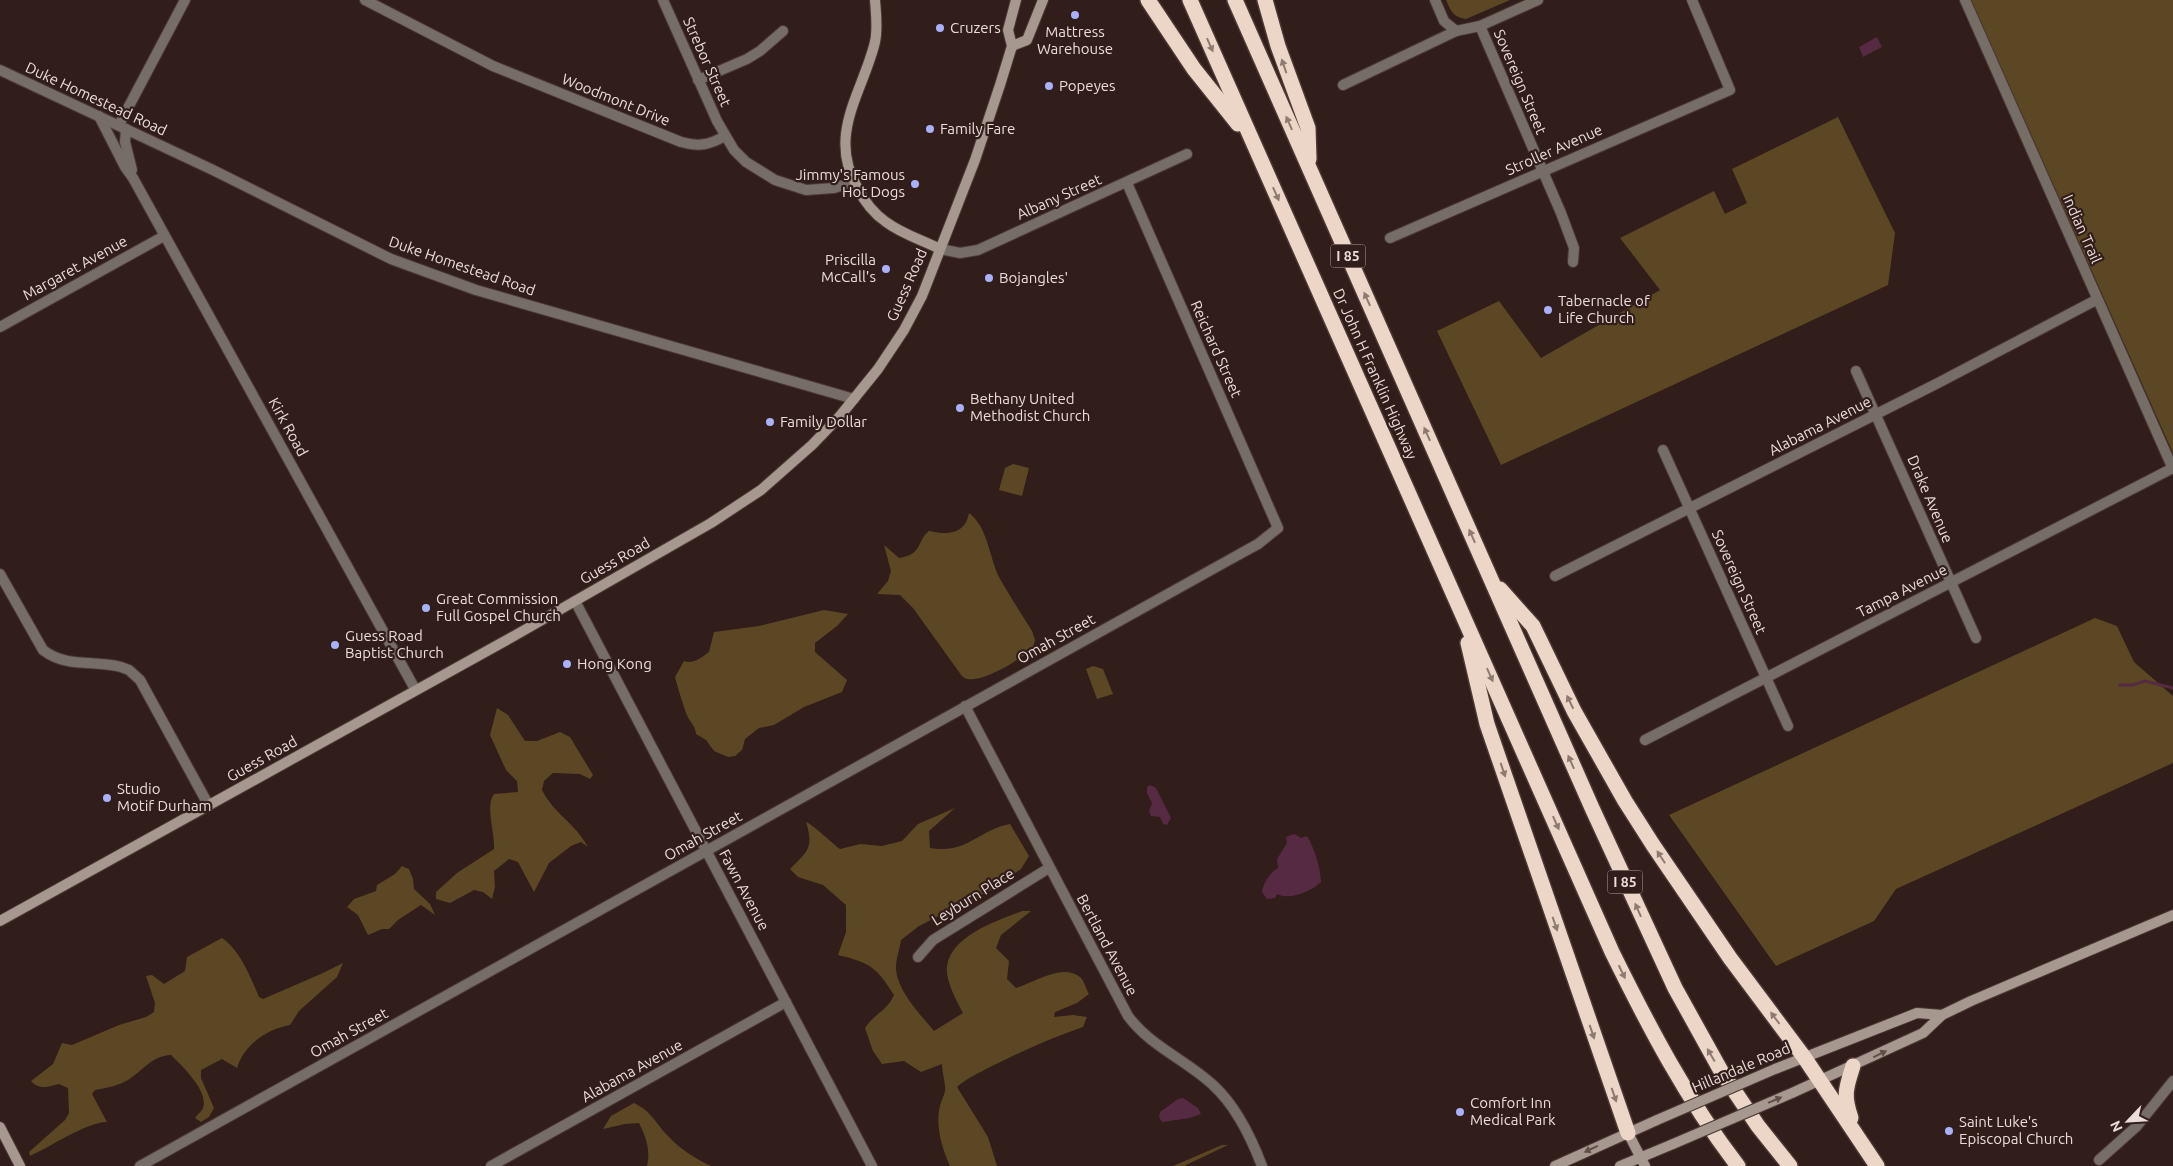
<svg xmlns="http://www.w3.org/2000/svg" width="2173" height="1166" viewBox="0 0 2173 1166" font-family="Ubuntu,sans-serif">
<rect width="100%" height="100%" fill="#311d19"/>
<g fill="#5c4724">
<path d="M 1446,0 L 1510,0 L 1466,19 C 1453,17 1451,11 1446,0 Z"/>
<polygon points="1971,0 2173,0 2173,453"/>
<polygon points="1838,117 1895,233 1888,285 1501,465 1437,331 1499,301 1541,358 1660,290 1620,238 1714,191 1725,214 1747,203 1732,169"/>
<polygon points="1013,464 1029,468 1022,496 999,490 1005,468"/>
<path d="M 969,513 C 988,527 989,557 999,577 C 1009,595 1021,613 1032,631 L 1035,640 L 1033,648 C 1021,659 985,682 968,679 C 964,679 962,676 959,672 L 913,608 L 900,595 L 877,594 L 888,581 L 891,571 L 884,545 L 899,558 C 924,554 916,541 929,531 C 947,535 965,535 969,513 Z"/>
<path d="M 824,610 L 848,614 L 837,626 L 815,643 L 815,652 L 847,680 L 842,692 L 804,707 L 774,725 L 759,728 L 745,739 L 742,750 L 735,756 L 728,757 L 714,751 L 706,740 L 696,734 C 695,725 689,721 686,713 C 682,701 678,689 675,677 L 684,661 C 693,665 702,657 709,652 L 714,632 L 759,626 Z"/>
<polygon points="2095,618 2117,626 2134,662 2173,696 2173,763 1896,889 1874,921 1776,966 1669,815"/>
<polygon points="1093,666 1103,669 1113,694 1097,699 1086,669"/>
<path d="M 497,708 L 508,715 L 525,741 L 537,741 L 560,732 L 570,737 L 593,775 L 590,779 L 580,774 L 553,773 L 544,781 L 542,790 C 554,814 575,823 588,847 L 581,842 L 571,846 L 549,863 L 534,892 L 518,862 L 509,859 L 494,871 L 495,887 L 492,899 L 483,892 L 474,890 L 450,903 L 436,899 L 436,892 L 457,873 L 494,849 C 495,833 485,805 494,794 L 518,792 L 517,781 L 506,770 L 490,735 Z"/>
<path d="M 955,808 L 929,831 L 930,848 C 968,854 976,831 1010,824 L 1029,856 L 1021,869 L 991,890 L 919,926 L 901,940 C 900,948 896,959 896,967 C 896,990 921,1015 934,1031 L 963,1013 C 957,1002 945,980 947,966 C 952,935 997,921 1022,911 L 1031,911 L 1001,935 L 996,948 L 1009,961 L 1007,979 L 1016,988 C 1034,983 1062,963 1080,977 C 1084,980 1086,989 1089,994 L 1077,1003 L 1055,1012 L 1054,1017 L 1073,1015 L 1087,1017 L 1083,1027 C 1051,1038 1020,1052 990,1067 C 979,1073 967,1078 957,1087 L 988,1137 L 997,1166 L 950,1166 C 942,1148 935,1126 940,1106 C 941,1101 944,1096 945,1091 C 946,1085 942,1072 942,1064 L 921,1072 L 904,1061 L 882,1064 L 873,1051 L 865,1028 C 874,1014 887,1011 894,995 C 876,967 871,963 838,955 L 846,932 L 846,905 L 823,885 L 798,877 L 790,869 C 808,851 814,848 806,822 C 811,823 833,844 840,849 L 860,844 L 882,846 L 902,841 L 918,824 Z"/>
<polygon points="402,866 409,869 413,879 414,889 430,904 435,915 421,905 398,920 389,929 382,929 368,935 358,915 347,907 354,899 376,891 377,885 395,874"/>
<path d="M 222,938 C 240,950 251,978 259,997 L 263,999 L 323,973 L 343,963 L 337,977 L 299,1011 L 290,1025 C 267,1029 244,1045 237,1068 L 222,1059 L 201,1070 L 201,1078 L 214,1108 L 209,1117 L 201,1122 L 195,1118 C 197,1115 202,1111 203,1108 C 209,1091 182,1066 171,1055 C 151,1056 144,1070 128,1080 C 118,1086 106,1088 95,1090 L 92,1094 L 107,1122 C 89,1121 48,1148 30,1156 L 29,1152 L 65,1120 L 69,1113 L 68,1088 L 59,1084 C 48,1087 39,1090 31,1081 L 53,1064 L 62,1043 L 72,1045 L 119,1025 L 146,1017 L 154,1012 L 155,1003 L 146,976 L 152,975 L 164,984 L 185,971 L 187,957 Z"/>
<path d="M 634,1103 C 652,1112 654,1121 667,1135 C 680,1149 694,1158 711,1166 L 647,1166 C 651,1151 646,1137 639,1123 L 625,1124 L 603,1129 L 611,1116 Z"/>
<polygon points="1222,1145 1228,1145 1184,1166 1173,1166"/>
</g>
<g fill="#572a43">
<polygon points="1877,37 1882,47 1863,57 1859,47"/>
<polygon points="1150,785 1156,788 1171,818 1167,825 1163,824 1160,817 1151,816 1149,811 1152,803 1147,793 1147,787"/>
<path d="M 1294,834 L 1301,838 L 1307,836 C 1314,847 1321,869 1321,882 C 1312,891 1289,901 1277,894 L 1275,898 L 1267,899 L 1262,892 C 1263,884 1270,872 1278,868 L 1277,859 L 1287,843 L 1286,837 Z"/>
<polygon points="1183,1098 1198,1108 1201,1114 1190,1118 1162,1122 1159,1117 1160,1112 1178,1099"/>
</g>
<g fill="none" stroke-linecap="round" stroke-linejoin="round">
<polyline stroke="#572a43" stroke-width="3" points="2120,685 2133,685 2145,681 2173,688"/>
<g stroke="#4b3834" stroke-width="12">
<g id="street">
<path d="M 365,0 L 493,66 L 681,142 C 699,147 709,145 725,136"/>
<polyline points="663,0 717,121 734,150 746,162 775,180 806,190 834,188 854,182"/>
<polyline points="1435,0 1444,21 1456,31"/>
<polyline points="1965,0 2173,469"/>
<polyline points="1480,26 1561,213 1574,248 1573,262"/>
<polyline points="0,70 213,170 391,259 476,290 854,399"/>
<polyline points="698,80 747,59 760,51 783,31"/>
<polyline points="1343,85 1456,31 1480,26 1538,0"/>
<polyline points="99,116 125,167 133,178 415,689"/>
<polyline points="119,125 185,0"/>
<polyline points="126,129 125,142 132,170"/>
<polyline points="1390,238 1730,90 1692,0"/>
<polyline points="940,249 960,253 978,250 1187,154"/>
<polyline points="0,327 164,236"/>
<polyline points="1856,371 1976,638"/>
<polyline points="1663,450 1788,726"/>
<path d="M 0,574 L 43,650 C 66,668 94,660 121,667 L 129,670 L 140,680 L 209,806"/>
<polyline points="1555,576 1938,383 2096,300"/>
<polyline points="575,601 872,1166"/>
<path d="M 965,706 L 1128,1016 C 1151,1047 1185,1059 1213,1085 C 1236,1106 1251,1137 1262,1166"/>
<polyline points="1645,740 2173,468"/>
<polyline points="918,957 933,940 1049,868"/>
<polyline points="2099,1160 2137,1126 2173,1081"/>
<polyline points="140,1166 1229,560 1258,544 1278,528 1127,183"/>
<polyline points="491,1166 786,1002"/>
</g>
</g>
<g stroke="#4b3834" stroke-width="12">
<g id="secondary">
<path d="M 875,0 C 876,14 878,28 875,42 C 863,92 827,134 857,187 C 864,201 873,213 886,222 C 902,234 922,240 940,249"/>
<polyline points="1012,46 1027,40 1043,0"/>
<polyline points="0,921 514,636 711,523 761,490 812,445 840,416 878,369 904,330 922,296 975,160 1000,85 1012,46 1008,30 1016,0"/>
<polyline points="1775,1069 1917,1013 1942,1015"/>
<polyline points="1792,1093 1923,1033 1942,1015 1971,1001 2173,915"/>
<polyline points="0,1127 20,1166"/>
<polyline points="1628,1133 1645,1166"/>
<polyline points="1555,1166 1657,1120"/>
<polyline points="1620,1166 1673,1144"/>
</g>
</g>
<g stroke="#4b3834" stroke-width="18">
<g id="highway">
<polyline points="1148,0 1194,69 1238,124"/>
<path d="M 1190,0 L 1612,952 C 1649,1027 1687,1100 1738,1166"/>
<polyline points="1235,0 1592,808 1675,988 1721,1071 1758,1126 1790,1166"/>
<polyline points="1265,0 1278,46 1308,128 1309,159"/>
<polyline points="1500,589 1533,626 1574,711 1625,801 1653,845 1730,958 1804,1057 1877,1166"/>
<polyline points="1468,643 1487,724 1628,1133"/>
<path d="M 1851,1118 C 1843,1095 1846,1088 1853,1066"/>
</g>
</g>
<use href="#street" stroke="#766d67" stroke-width="10"/>
<use href="#secondary" stroke="#a6988e" stroke-width="10"/>
<use href="#highway" stroke="#ecd6c8" stroke-width="15"/>
<g stroke="#4b3834" stroke-width="12" stroke-linecap="butt">
<g id="secondary-bridge">
<polyline points="1657,1120 1775,1069"/>
<polyline points="1673,1144 1792,1093"/>
</g>
</g>
<use href="#secondary-bridge" stroke="#a6988e" stroke-width="10"/>
</g>
<defs><path id="oneway-solid" d="M-6-.8H1V-3.2L6.5 0L1 3.2V.8H-6Z" transform="scale(1.25)"/></defs>
<g fill="#8e7a70">
<use href="#oneway-solid" transform="translate(1210 45) rotate(66)"/>
<use href="#oneway-solid" transform="translate(1284 66) rotate(-109)"/>
<use href="#oneway-solid" transform="translate(1289 123) rotate(-114)"/>
<use href="#oneway-solid" transform="translate(1276 194) rotate(66)"/>
<use href="#oneway-solid" transform="translate(1367 299) rotate(-114)"/>
<use href="#oneway-solid" transform="translate(1427 434) rotate(-114)"/>
<use href="#oneway-solid" transform="translate(1472 536) rotate(-114)"/>
<use href="#oneway-solid" transform="translate(1490 675) rotate(66)"/>
<use href="#oneway-solid" transform="translate(1570 702) rotate(-116)"/>
<use href="#oneway-solid" transform="translate(1571 762) rotate(-114)"/>
<use href="#oneway-solid" transform="translate(1503 770) rotate(71)"/>
<use href="#oneway-solid" transform="translate(1556 823) rotate(66)"/>
<use href="#oneway-solid" transform="translate(1661 857) rotate(-123)"/>
<use href="#oneway-solid" transform="translate(1638 910) rotate(-114)"/>
<use href="#oneway-solid" transform="translate(1555 924) rotate(71)"/>
<use href="#oneway-solid" transform="translate(1622 972) rotate(64)"/>
<use href="#oneway-solid" transform="translate(1775 1018) rotate(-127)"/>
<use href="#oneway-solid" transform="translate(1592 1032) rotate(71)"/>
<use href="#oneway-solid" transform="translate(1711 1055) rotate(-120)"/>
<use href="#oneway-solid" transform="translate(1614 1095) rotate(71)"/>
</g>
<g fill="#604e48">
<use href="#oneway-solid" transform="translate(1880 1054) rotate(-26)"/>
<use href="#oneway-solid" transform="translate(1775 1100) rotate(-23)"/>
<use href="#oneway-solid" transform="translate(1591 1149) rotate(155)"/>
</g>
<g fill="#a9b0fc" stroke="#311d19" stroke-width="2">
<circle cx="1075" cy="15" r="5"/>
<circle cx="940" cy="28" r="5"/>
<circle cx="1049" cy="86" r="5"/>
<circle cx="930" cy="129" r="5"/>
<circle cx="915" cy="184" r="5"/>
<circle cx="886" cy="269" r="5"/>
<circle cx="989" cy="278" r="5"/>
<circle cx="1548" cy="310" r="5"/>
<circle cx="960" cy="408" r="5"/>
<circle cx="770" cy="422" r="5"/>
<circle cx="426" cy="608" r="5"/>
<circle cx="335" cy="645" r="5"/>
<circle cx="567" cy="664" r="5"/>
<circle cx="107" cy="798" r="5"/>
<circle cx="1460" cy="1112" r="5"/>
<circle cx="1949" cy="1131" r="5"/>
</g>
<g text-anchor="middle" stroke-width="4.5" stroke-linejoin="round" paint-order="stroke">
<g fill="#311d19" stroke="#b2a39f" stroke-width="1">
<rect x="1330.5" y="244.5" width="35" height="23" rx="4"/>
<rect x="1607.5" y="870.5" width="35" height="23" rx="4"/>
</g>
<g font-size="14" font-weight="bold" fill="#eadcd9">
<text x="1348" y="261">I 85</text>
<text x="1625" y="887">I 85</text>
</g>
<g font-size="15" fill="#eadcd9" stroke="#311d19" text-anchor="start">
<text x="950" y="33">Cruzers</text>
<text x="1075" y="37" text-anchor="middle">Mattress<tspan x="1075" dy="17">Warehouse</tspan></text>
<text x="1059" y="91">Popeyes</text>
<text x="940" y="134">Family Fare</text>
<text x="905" y="180" text-anchor="end">Jimmy's Famous<tspan x="905" dy="17">Hot Dogs</tspan></text>
<text x="876" y="265" text-anchor="end">Priscilla<tspan x="876" dy="17">McCall's</tspan></text>
<text x="999" y="283">Bojangles'</text>
<text x="1558" y="306">Tabernacle of<tspan x="1558" dy="17">Life Church</tspan></text>
<text x="970" y="404">Bethany United<tspan x="970" dy="17">Methodist Church</tspan></text>
<text x="780" y="427">Family Dollar</text>
<text x="436" y="604">Great Commission<tspan x="436" dy="17">Full Gospel Church</tspan></text>
<text x="345" y="641">Guess Road<tspan x="345" dy="17">Baptist Church</tspan></text>
<text x="577" y="669">Hong Kong</text>
<text x="117" y="794">Studio<tspan x="117" dy="17">Motif Durham</tspan></text>
<text x="1470" y="1108">Comfort Inn<tspan x="1470" dy="17">Medical Park</tspan></text>
<text x="1959" y="1127">Saint Luke's<tspan x="1959" dy="17">Episcopal Church</tspan></text>
</g>
<g font-size="15" fill="#eadcd9" stroke="#311d19">
<text transform="translate(707 62) rotate(66)" y="5">Strebor Street</text>
<text transform="translate(1520 82) rotate(67)" y="5">Sovereign Street</text>
<text transform="translate(96 99) rotate(25)" y="5">Duke Homestead Road</text>
<text transform="translate(616 100) rotate(22)" y="5">Woodmont Drive</text>
<text transform="translate(1554 150) rotate(-24)" y="5">Stroller Avenue</text>
<text transform="translate(1059 197) rotate(-24)" y="5">Albany Street</text>
<text transform="translate(2082 229) rotate(66)" y="5">Indian Trail</text>
<text transform="translate(462 266) rotate(19)" y="5">Duke Homestead Road</text>
<text transform="translate(75 268) rotate(-29)" y="5">Margaret Avenue</text>
<text transform="translate(907 285) rotate(-66)" y="5">Guess Road</text>
<text transform="translate(1216 349) rotate(66)" y="5">Reichard Street</text>
<text transform="translate(1375 374) rotate(66)" y="5">Dr John H Franklin Highway</text>
<text transform="translate(1820 426) rotate(-27)" y="5">Alabama Avenue</text>
<text transform="translate(288 427) rotate(61)" y="5">Kirk Road</text>
<text transform="translate(1930 499) rotate(67)" y="5">Drake Avenue</text>
<text transform="translate(615 561) rotate(-30)" y="5">Guess Road</text>
<text transform="translate(1739 582) rotate(66)" y="5">Sovereign Street</text>
<text transform="translate(1902 591) rotate(-27)" y="5">Tampa Avenue</text>
<text transform="translate(1056 639) rotate(-29)" y="5">Omah Street</text>
<text transform="translate(262 759) rotate(-29)" y="5">Guess Road</text>
<text transform="translate(703 836) rotate(-29)" y="5">Omah Street</text>
<text transform="translate(744 890) rotate(62)" y="5">Fawn Avenue</text>
<text transform="translate(973 897) rotate(-32)" y="5">Leyburn Place</text>
<text transform="translate(1107 945) rotate(62)" y="5">Bertland Avenue</text>
<text transform="translate(349 1033) rotate(-29)" y="5">Omah Street</text>
<text transform="translate(1741 1068) rotate(-23)" y="5">Hillandale Road</text>
<text transform="translate(632 1071) rotate(-29)" y="5">Alabama Avenue</text>
</g>
</g>
<g transform="translate(2128 1121) rotate(245)" stroke="#311d19" stroke-width="4" paint-order="stroke">
<path d="M0-4L9 19L0 12L-9 19Z" fill="#eadcd9"/>
<text y="-8" font-size="14" font-weight="bold" text-anchor="middle" fill="#eadcd9">N</text>
</g>
</svg>
